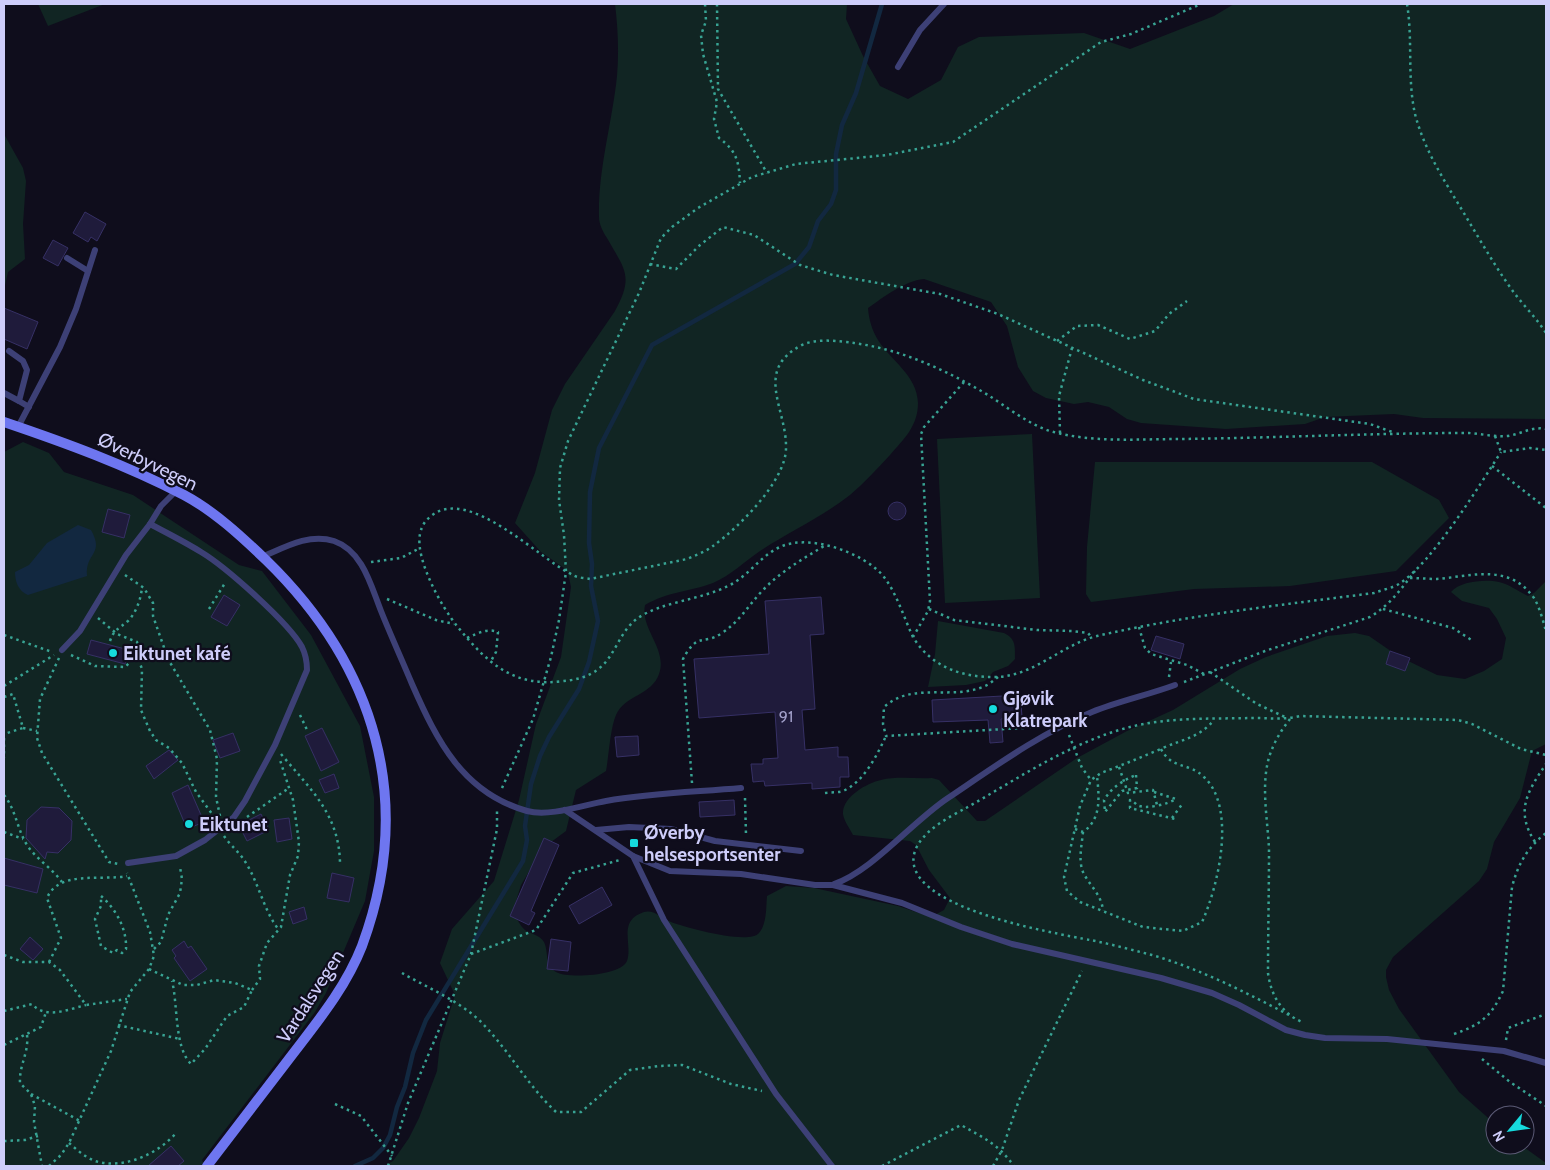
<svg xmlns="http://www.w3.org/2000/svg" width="1550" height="1170" viewBox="0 0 1550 1170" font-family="Cabin,sans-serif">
<rect width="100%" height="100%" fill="#0f0d1c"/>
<g fill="#112523">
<polygon points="38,4 105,4 48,26"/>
<path d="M 615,4 L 847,4 L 846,19 L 863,56 L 880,86 L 908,99 L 941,80 L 958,47 L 979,37 L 1084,33 L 1130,49 L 1214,16 L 1234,4 L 1546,4 L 1546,419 L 1423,418 L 1394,414 L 1325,417 L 1305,424 L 1226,429 L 1141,423 L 1127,419 L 1109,407 L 1088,402 L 1074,404 L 1046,398 L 1033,391 L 1018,367 L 1007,326 L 991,302 L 924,279 C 904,281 884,297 868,308 C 869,320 872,330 878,340 C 891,361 917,375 918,403 C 918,426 904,439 890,455 C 877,469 864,483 850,495 C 822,517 789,532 760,551 C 744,562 731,575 713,583 C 689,592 669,591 645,605 C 640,629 668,649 659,674 C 652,695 625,695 616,715 C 610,729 609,755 606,771 L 576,790 L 566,831 L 543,848 L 521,885 L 513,911 C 516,917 520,926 525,930 C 531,934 540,935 544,942 C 549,952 544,965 556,972 C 567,979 621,976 627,961 C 633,944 617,921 644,912 C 654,909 663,919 671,922 C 687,928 749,945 759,933 C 767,924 766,907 767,896 L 786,886 L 814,888 L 898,906 L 931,917 L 944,910 L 950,898 L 929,870 L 916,845 L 910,841 L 853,835 C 850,829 844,821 843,814 C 842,797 867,783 881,780 C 897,776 916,779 932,778 L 939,780 L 977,821 L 985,821 L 1077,758 L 1127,731 L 1173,710 L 1240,669 L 1266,657 L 1327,636 L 1355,633 L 1369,636 L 1398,656 L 1437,675 L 1465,679 L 1484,671 L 1502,659 L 1506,638 L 1497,619 L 1489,608 L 1462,601 L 1451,592 C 1460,581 1486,579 1499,582 C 1509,584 1519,592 1528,596 L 1534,593 L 1546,581 L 1546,744 L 1532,751 L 1520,798 L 1494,842 L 1487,869 L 1479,881 L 1393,957 L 1386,970 L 1386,977 L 1389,990 L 1399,1009 L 1459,1092 L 1495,1124 L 1495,1145 L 1521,1145 L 1546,1163 L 1546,1166 L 384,1166 L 393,1161 L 409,1138 L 419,1118 L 437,1071 L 440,1043 L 455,995 L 440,963 L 452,929 L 494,881 L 519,800 L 536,724 L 561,657 L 571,587 L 568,573 L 564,568 L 541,552 L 515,523 L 535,473 L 552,410 L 565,384 L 615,311 C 634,276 625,270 607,238 C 603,232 599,224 599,217 C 598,169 612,124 617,76 C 619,53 618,28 615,4 Z"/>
<polygon points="4,134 23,168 26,181 23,224 25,259 8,272 4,290"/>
<polygon points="1032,434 1040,598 945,603 937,439"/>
<polygon points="23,442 49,453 64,472 133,495 239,565 262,571 311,635 360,726 374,797 374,851 365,901 326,993 315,1012 202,1160 205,1166 4,1166 4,452"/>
<polygon points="1095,462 1372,462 1439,500 1449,518 1396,571 1290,586 1194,589 1091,602 1086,594 1087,547"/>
<path d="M 938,621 L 1004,633 C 1016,639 1015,646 1015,659 L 1008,666 L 993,672 L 985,681 L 966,685 L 928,687 L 935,654 Z"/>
</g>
<path fill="#122840" d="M 78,525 L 91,530 C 105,555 85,552 87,576 L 28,595 C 18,591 15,581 15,572 L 29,565 L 47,543 Z"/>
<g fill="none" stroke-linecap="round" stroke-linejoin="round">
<polyline stroke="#122840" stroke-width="4.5" points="355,1166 373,1158 383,1148 390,1135 397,1107 405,1087 413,1053 426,1020 523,861 527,840 525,826 531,784 540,756 549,737 579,689 589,662 598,621 591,586 592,564 589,543 590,492 599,448 652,345 795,264 809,247 818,221 831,204 836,190 836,154 842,125 856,93 882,4"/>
</g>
<g fill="#1f1b3b" stroke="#363065">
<polygon points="85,212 106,224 97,241 91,237 88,242 73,233"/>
<polygon points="53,240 68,248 58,266 43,258"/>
<polygon points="4,308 38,322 27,349 4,339"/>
<circle cx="897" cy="511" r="9"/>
<polygon points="108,509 130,515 124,538 102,532"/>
<polygon points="224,595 240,605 227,626 211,617"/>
<polygon points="821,597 824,634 810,635 815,709 802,710 805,750 838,747 838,757 848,757 849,777 840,777 840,787 812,789 812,783 765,786 764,781 753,782 751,764 763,764 763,759 778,758 775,712 699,718 694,659 769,654 765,601"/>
<polygon points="1156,636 1184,644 1180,659 1151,650"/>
<polygon points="91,640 129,650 125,664 87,654"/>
<polygon points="1390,651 1410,658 1405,671 1386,664"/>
<polygon points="1020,695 1022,716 1001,719 1003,742 990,743 988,720 933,722 932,700"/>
<polygon points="322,728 339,762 321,771 305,736"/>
<polygon points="233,733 240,751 220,758 213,740"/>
<polygon points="638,736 639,755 617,757 615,737"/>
<polygon points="169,750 178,760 154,779 146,766"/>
<polygon points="334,774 339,788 325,793 319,780"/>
<polygon points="188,785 204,822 187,829 172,793"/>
<polygon points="734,800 735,815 700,817 699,802"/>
<polygon points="41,807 59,808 72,821 71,840 58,853 47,852 45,859 26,838 27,820"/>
<polygon points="261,814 269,830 247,841 239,825"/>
<polygon points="289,818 292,839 277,842 274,820"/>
<polygon points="544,838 559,845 531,911 535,913 529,925 510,916"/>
<polygon points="4,858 43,869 37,893 4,885"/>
<polygon points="332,873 354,878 349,902 327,898"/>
<polygon points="602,887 612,905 579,924 569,906"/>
<polygon points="304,907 307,919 293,924 289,912"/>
<polygon points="30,937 43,949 33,960 20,949"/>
<polygon points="551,939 571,942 568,971 547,969"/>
<polygon points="184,941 188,948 191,946 207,969 190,981 174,958 176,956 172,950"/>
<polygon points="171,1146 184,1161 178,1166 148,1166"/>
</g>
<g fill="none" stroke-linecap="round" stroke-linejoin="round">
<g stroke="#38a393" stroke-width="2.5" stroke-dasharray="2.5 4" stroke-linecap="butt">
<path d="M 705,4 L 706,21 L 701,35 L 703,54 L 717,102 L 714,119 L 719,138 C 737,151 739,162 740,183"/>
<polyline points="717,4 718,89 767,173"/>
<path d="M 1407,4 C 1413,40 1407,78 1415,114 C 1425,153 1448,186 1468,220 C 1483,245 1498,271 1515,294 C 1525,307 1537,319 1546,333"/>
<polyline points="650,264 676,269 700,245 723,227 754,235 800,265 833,275 940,294 998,314 1143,380 1194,399 1370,424 1395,433"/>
<polyline points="1057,341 1077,326 1098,325 1130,339 1155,331 1169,314 1187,301"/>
<path d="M 964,382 L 924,427 L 921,434 L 930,601 L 928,611 L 913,637 C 931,667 963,678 997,677 C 1036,675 1061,645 1097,636 C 1188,615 1281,605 1374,593 C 1382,590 1392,588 1399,584 C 1432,563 1479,486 1501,452"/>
<polyline points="1060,433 1059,396 1072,348"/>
<polyline points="1495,436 1501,452 1530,448 1546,450"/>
<polyline points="1492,466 1546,508"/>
<polyline points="371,562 401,558 420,548"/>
<polyline points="125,575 144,588 153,603 153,616 168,659 210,730 217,759 216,797 220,816"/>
<path d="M 1410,578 C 1419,578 1428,579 1437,579 C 1472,576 1509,563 1534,598 C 1540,608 1543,621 1546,631"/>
<polyline points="387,599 436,620 454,624"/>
<polyline points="209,609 225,583"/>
<polyline points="929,609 954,620 1037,630 1072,631 1088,633 1092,638"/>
<polyline points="1383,609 1453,628 1473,641"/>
<polyline points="98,618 117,634 137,642 139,651 137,655"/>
<polyline points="1139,627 1145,648 1151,654 1187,665 1204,674"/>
<polyline points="4,635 52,652"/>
<path d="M 913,637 C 904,618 897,594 884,577 C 865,553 809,533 780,547 C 760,556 749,576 728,586 C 700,600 661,602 638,618 C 619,631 615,658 597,670 C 588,677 575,680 564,681 C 514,688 487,663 457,626 C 441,606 415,559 420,534 C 422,525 425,521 431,516 C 469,485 540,560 573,575 C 578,578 585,578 590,579 L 687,559 C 696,555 705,552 713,546 C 738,528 786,481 786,448 C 787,409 753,370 802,345 C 817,338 838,341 854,343 C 903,350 946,370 988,395 C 1007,407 1028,424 1050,431 C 1091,443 1138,439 1180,439 C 1276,438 1372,433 1469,433 C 1482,434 1495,437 1508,436 C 1521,434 1533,426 1546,429"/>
<path d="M 467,638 C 478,633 487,628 498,632 L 496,652 L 491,661"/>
<path d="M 110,641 C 114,629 119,629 128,621 C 136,613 141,599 142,587"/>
<polyline points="71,655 95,666 125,667 137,655 142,669 141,710 150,731 156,740 169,748 182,763 196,792 215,818"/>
<polyline points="59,658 40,699 37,738 42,753 109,862 118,864"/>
<polyline points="1210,672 1257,704 1287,718"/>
<path d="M 998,677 C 994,680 990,684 985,686 C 952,701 913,681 884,707 L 883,724 L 886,736 L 1039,727"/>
<polyline points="1169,677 1171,662"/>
<path d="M 1184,682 L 1265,651 L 1370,617 C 1390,605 1401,589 1415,571"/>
<polyline points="4,686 54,655"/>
<polyline points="4,697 13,694 23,728 4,734"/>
<polyline points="300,715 308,732"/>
<path d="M 1290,719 C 1279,733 1270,749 1267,766 C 1262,793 1268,823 1269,850 C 1269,891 1268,932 1268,973 C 1271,995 1281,1013 1302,1022"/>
<polyline points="23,728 37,731"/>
<polyline points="1069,735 1082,768 1091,780"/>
<polyline points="4,738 4,758"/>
<path d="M 1161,749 C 1172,770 1189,762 1204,777 C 1237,808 1218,887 1202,922 L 1183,931 L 1143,927 L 1080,902 L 1067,891 L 1064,877 L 1080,806 L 1091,780 L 1101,773 C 1122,765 1142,757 1163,748 C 1183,739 1199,738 1214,720"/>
<path d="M 281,754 C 311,790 340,815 340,865"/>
<polyline points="1119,767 1128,793 1153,790 1157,805"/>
<path d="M 1136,775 L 1137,788 L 1122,791 L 1105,812 L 1104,800 C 1112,787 1122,781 1136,775 Z"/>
<path d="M 692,783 L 683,659 C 698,631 703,646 722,633 C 739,622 748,606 762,591 C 780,572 801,560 824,546"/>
<polyline points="502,788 533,719 551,657 559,620 566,572 564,535 559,500 560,468 568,441 639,293 661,238 672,227 698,208 752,177 796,164 887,155 953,142 1101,42 1131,34 1201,4"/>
<path d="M 1154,792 L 1176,799 C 1168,804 1146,810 1137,805 C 1135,803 1133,801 1130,800 L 1130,808 L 1175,819"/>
<path d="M 825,793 C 832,792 840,793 845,790 C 865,780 877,755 886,736"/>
<path d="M 4,795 C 16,810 17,829 27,845 C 36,859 52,868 62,882"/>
<polyline points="745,798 746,835"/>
<polyline points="247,817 289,788"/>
<polyline points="1172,818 1183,803"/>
<path d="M 1075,829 L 1083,832 C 1102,819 1099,796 1097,776"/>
<polyline points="4,832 23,839"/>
<path d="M 1083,832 C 1082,844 1078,860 1083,872 C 1089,885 1102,895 1103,911"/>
<path d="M 224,836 C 230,845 239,852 244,860 C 259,882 263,910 279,930"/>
<path d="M 1535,842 C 1515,811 1527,792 1546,764"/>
<path d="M 101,896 C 116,909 127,929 126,949 L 122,953 L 117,950 L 113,953 L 101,946 L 95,919 L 101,906 Z"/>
<polyline points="154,949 161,942 168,915 180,893 182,879 180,867"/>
<polyline points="471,954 536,930 573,873 620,860"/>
<polyline points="4,955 23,962 49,962 60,970 86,1005 127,999"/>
<path d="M 49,962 L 61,938 L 47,898 C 59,870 100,881 127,876"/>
<path d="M 149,969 L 183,985 L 197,985 L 214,980 L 235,983 L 252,990 L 244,1007 L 227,1016 L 205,1049 L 191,1064 C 174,1047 178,1004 172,981"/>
<path d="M 402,973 C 428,988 462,1002 483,1024 C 510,1052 528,1086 556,1112 L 581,1112 L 630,1070 L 659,1066 L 682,1065 L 731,1084 L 762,1091"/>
<polyline points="252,990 260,979 259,966 267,943 281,927 290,875 298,856 299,842 293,800 280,760"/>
<path d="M 4,1011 L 32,1004 C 46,1020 69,1009 86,1005"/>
<path d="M 1289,1015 C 1245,992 1200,969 1152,955 C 1132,950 1111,944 1090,940 C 1055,933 896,907 915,851 C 922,831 949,817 966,808 C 1019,778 1071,742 1130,727 C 1169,717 1213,719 1253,718 C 1269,718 1285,720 1300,716 L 1458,720 L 1472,724 L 1521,749 L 1546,755"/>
<polyline points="118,1025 180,1039"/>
<path d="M 1454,1034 C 1480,1025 1491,1017 1503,991 L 1512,887 C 1518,864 1527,848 1546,833"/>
<path d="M 27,1035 C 29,1053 19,1065 20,1083 L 31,1094 L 35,1106 L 34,1122 L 42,1166"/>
<polyline points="1506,1040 1508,1028 1546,1014"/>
<polyline points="4,1045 41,1027 46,1012"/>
<polyline points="1482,1059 1510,1082 1546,1106"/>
<polyline points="31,1094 80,1121"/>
<polyline points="335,1104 361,1116 392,1156"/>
<polyline points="4,1141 25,1140 38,1136"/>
<path d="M 69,1143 C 77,1150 85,1157 95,1161 C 123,1170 158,1154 176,1133"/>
<polyline points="49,1166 61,1155 69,1143 111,1051 130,992 149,969 154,956 150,932 127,873"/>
<polyline points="388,1166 408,1103 471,954 497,829 497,810"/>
<path d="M 882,1166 L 961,1125 C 984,1138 998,1144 1014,1166"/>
<polyline points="993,1166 1002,1150 1019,1100 1082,971"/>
</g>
<g stroke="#3d4076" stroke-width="6">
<polyline points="898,67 920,30 944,4"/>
<polyline points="67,258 88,271"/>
<polyline points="9,351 23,361 27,370 19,401 29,407"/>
<polyline points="4,393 19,401"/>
<polyline points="18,427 60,347 76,309 95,250"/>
<path d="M 262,557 C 285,547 309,533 334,541 C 363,551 371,586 381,611 C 391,636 402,660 412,684 C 437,741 463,793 527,811 C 550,817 583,805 606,801 C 650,793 696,792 741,788"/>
<polyline points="62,650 80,631 126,555 150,524"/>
<polyline points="565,810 633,856 664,920 776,1094 832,1166"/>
<polyline points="596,830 629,827 671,829 715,841 801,851"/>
<polyline points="633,856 670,871 741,874 815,885 833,885 902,903 961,927 1012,944 1161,978 1212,993 1239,1005 1286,1030 1305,1035 1325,1038 1387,1039 1504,1051 1546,1063"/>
<path d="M 128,863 L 176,856 L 205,840 L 234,817 L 245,801 L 275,745 L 307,670 C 307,661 306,655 302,647 C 289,623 226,567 201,552 C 185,542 167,533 150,524 L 161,506 L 175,492"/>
<path d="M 834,884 C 871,872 913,821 948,798 C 994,767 1041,733 1092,712 C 1119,701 1148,695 1175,685"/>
</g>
<path stroke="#6e76f0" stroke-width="10" d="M 4,422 C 66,443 126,465 184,495 C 214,511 241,536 266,560 C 375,666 416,800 362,946 C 346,987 318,1021 292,1055 C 264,1092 235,1129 207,1166"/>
</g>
<g fill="#16dadd" stroke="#0f0d1c" stroke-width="2">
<circle cx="113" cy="653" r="5"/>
<circle cx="993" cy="709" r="5"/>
<circle cx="189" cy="824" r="5"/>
<rect x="629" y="838" width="10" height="10" rx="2.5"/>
</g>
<g text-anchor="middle" stroke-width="4.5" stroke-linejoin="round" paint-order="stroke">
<g font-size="16" fill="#a2a0ca">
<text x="786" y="722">91</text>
</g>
<g font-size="19" fill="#cecdfa" stroke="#0f0d1c">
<text transform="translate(148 461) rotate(26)" y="7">Øverbyvegen</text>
<text transform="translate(310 996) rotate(-57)" y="7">Vardalsvegen</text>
</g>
<g font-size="19" font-weight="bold" fill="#cecdfa" stroke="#0f0d1c" text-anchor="start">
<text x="123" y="660">Eiktunet kafé</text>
<text x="1003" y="705">Gjøvik<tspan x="1003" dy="22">Klatrepark</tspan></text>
<text x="199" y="831">Eiktunet</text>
<text x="644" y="839">Øverby<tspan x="644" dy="22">helsesportsenter</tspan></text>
</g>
</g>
<rect width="1550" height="1170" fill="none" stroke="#cecdfa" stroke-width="10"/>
<g transform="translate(1510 1130) rotate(241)"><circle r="24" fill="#0f0d1c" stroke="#5b5a75"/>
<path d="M0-4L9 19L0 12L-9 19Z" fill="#16dadd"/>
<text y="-8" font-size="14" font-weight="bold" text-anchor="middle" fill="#cecdfa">N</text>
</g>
</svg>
